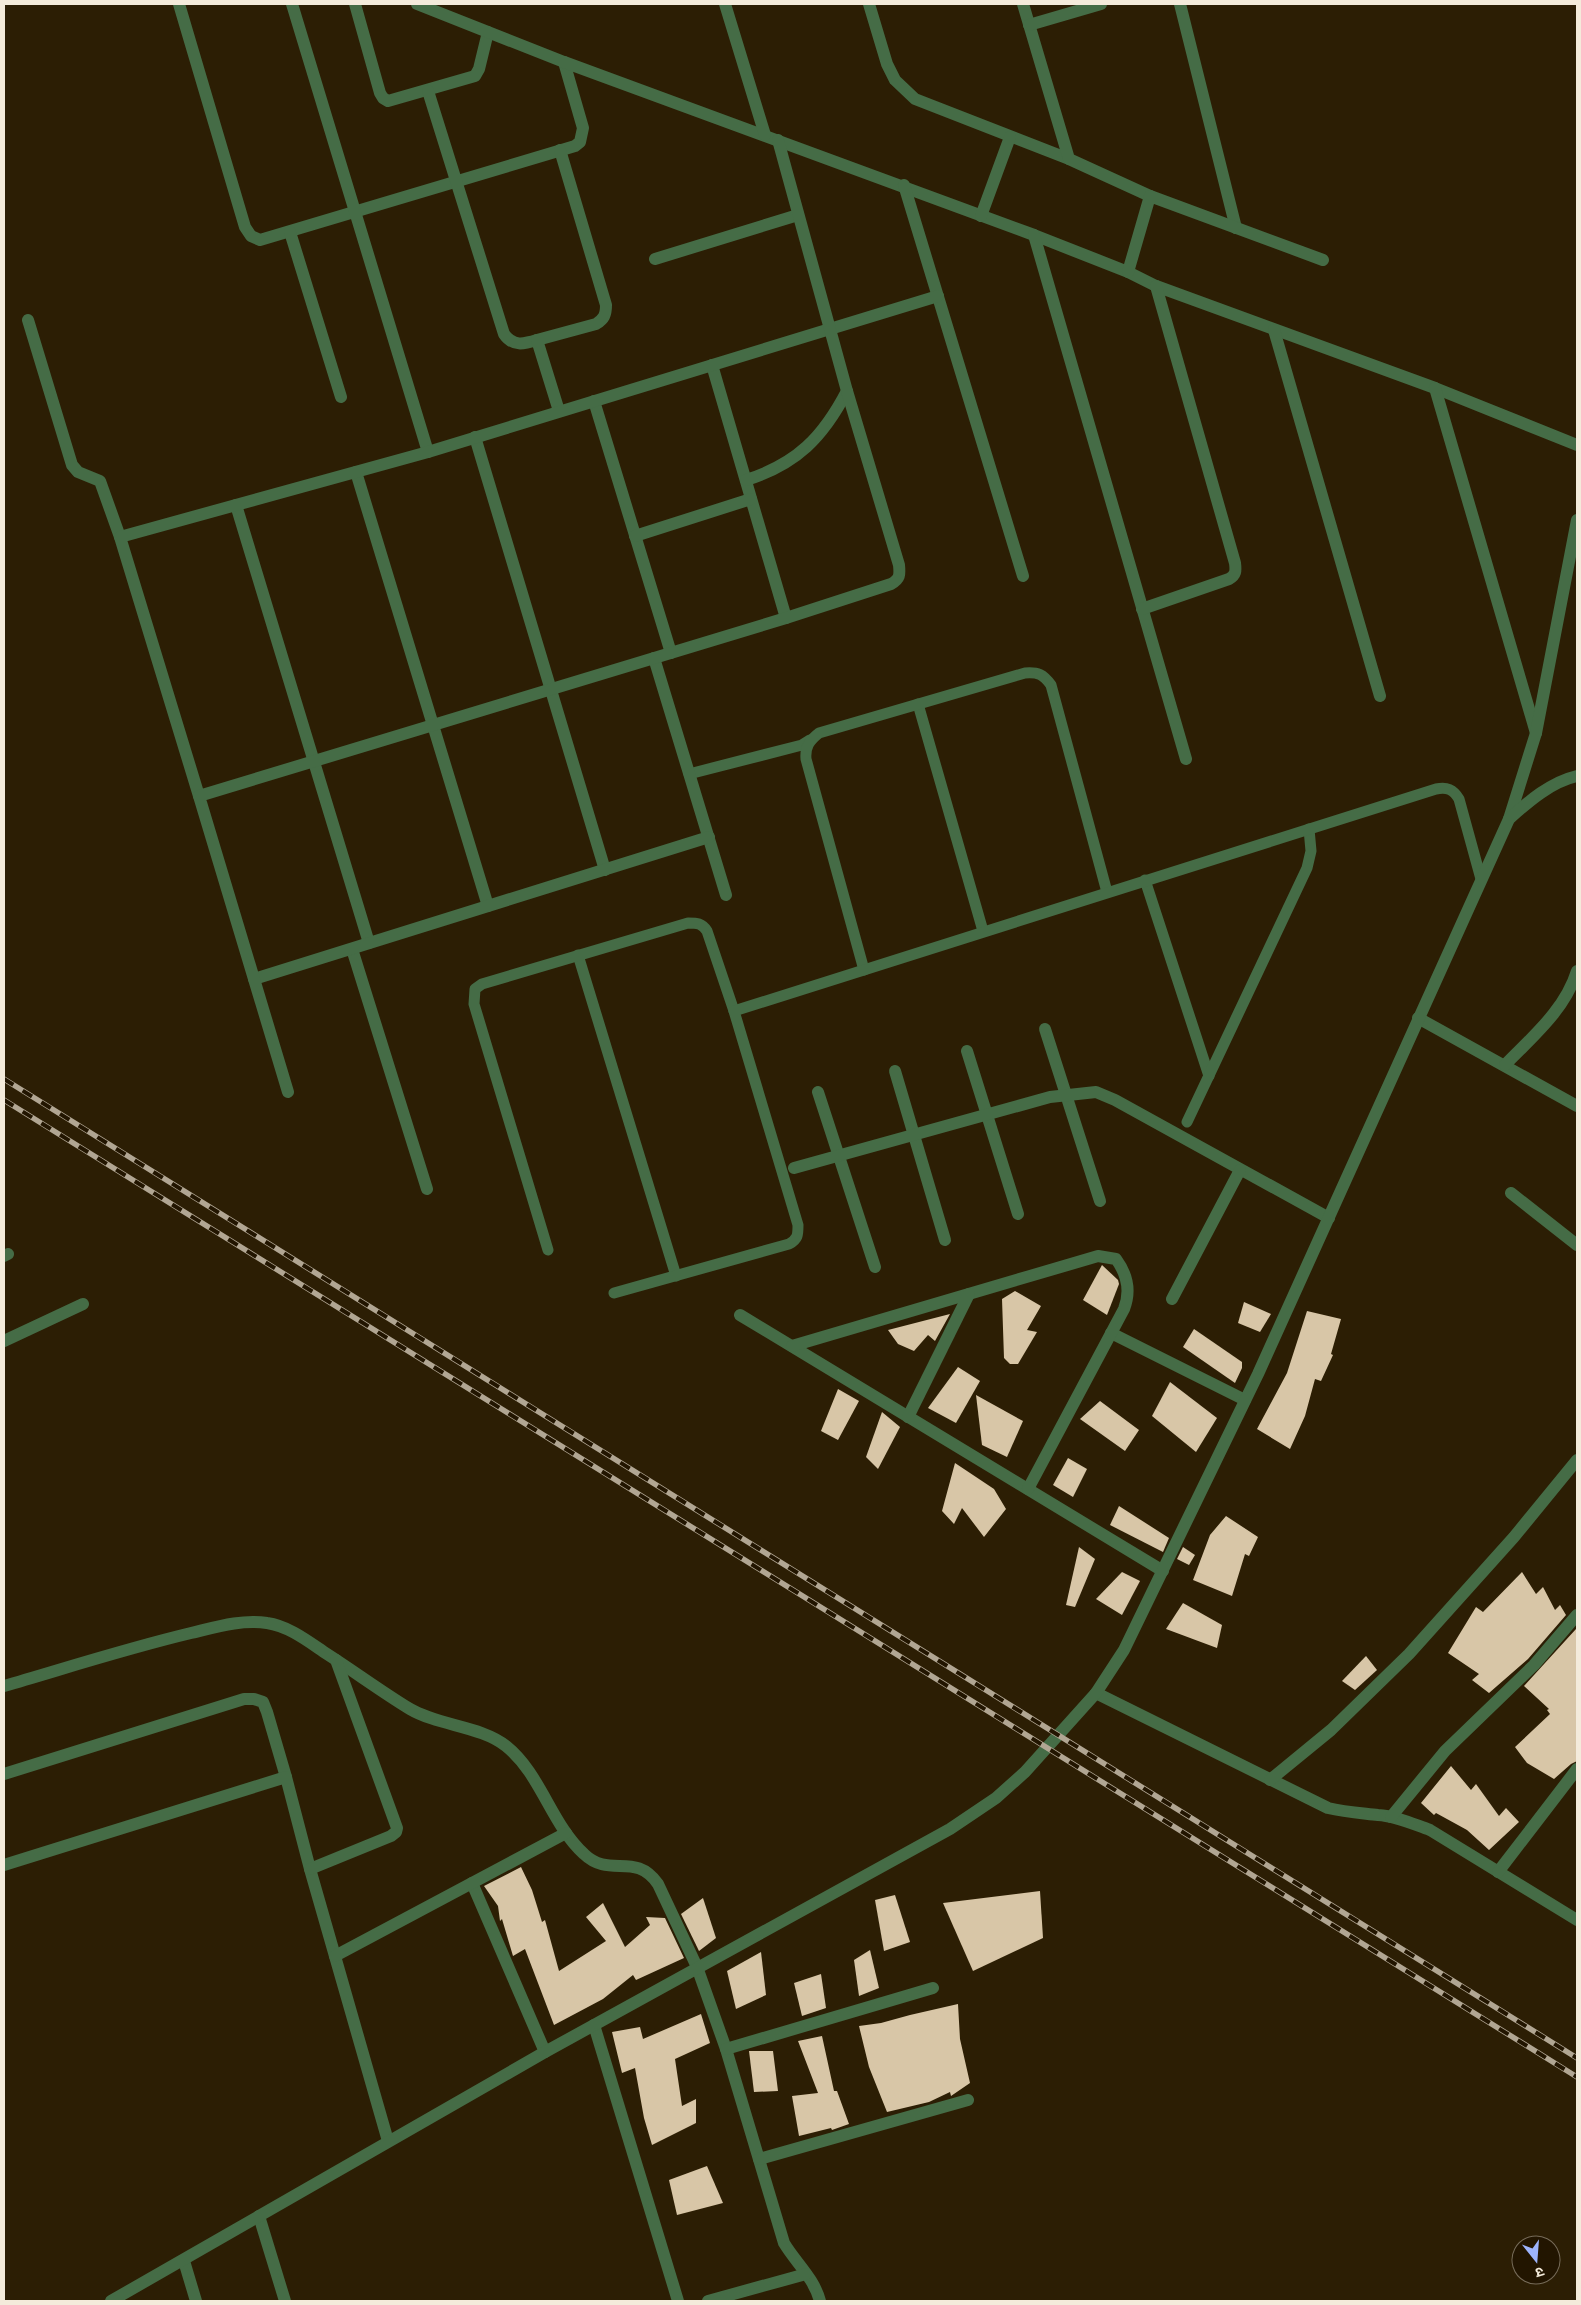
<svg xmlns="http://www.w3.org/2000/svg" width="1581" height="2305" viewBox="0 0 1581 2305" font-family="Roboto,'Noto Sans Devanagari',sans-serif">
<rect width="100%" height="100%" fill="#2c1e04"/>
<g fill="#d8c6a7">
<polygon points="1102,1265 1118,1280 1119,1284 1107,1315 1083,1300"/>
<polygon points="1015,1291 1041,1306 1027,1330 1037,1332 1018,1364 1010,1364 1004,1358 1002,1299"/>
<polygon points="1244,1302 1271,1314 1260,1332 1238,1323"/>
<polygon points="1307,1311 1341,1319 1331,1354 1333,1355 1321,1381 1315,1379 1305,1416 1290,1449 1257,1429 1287,1373"/>
<polygon points="950,1314 935,1341 928,1335 914,1351 898,1344 888,1330"/>
<polygon points="1194,1329 1242,1362 1242,1368 1235,1383 1183,1347"/>
<polygon points="958,1367 980,1381 956,1423 928,1408"/>
<polygon points="1170,1382 1217,1418 1196,1452 1152,1416"/>
<polygon points="838,1389 859,1401 838,1440 821,1431"/>
<polygon points="976,1395 1023,1421 1007,1457 982,1445"/>
<polygon points="1100,1401 1139,1430 1125,1451 1080,1419"/>
<polygon points="882,1412 900,1427 878,1469 866,1457"/>
<polygon points="1068,1458 1087,1469 1073,1497 1053,1485"/>
<polygon points="955,1463 994,1489 1006,1509 984,1537 962,1508 954,1524 942,1511"/>
<polygon points="1119,1506 1169,1538 1163,1552 1110,1525"/>
<polygon points="1226,1516 1258,1537 1249,1556 1245,1554 1232,1596 1193,1580 1210,1535"/>
<polygon points="1079,1547 1095,1559 1075,1607 1066,1605"/>
<polygon points="1183,1547 1195,1555 1189,1565 1177,1559"/>
<polygon points="1122,1572 1140,1581 1122,1615 1096,1599"/>
<polygon points="1522,1572 1536,1594 1543,1587 1555,1610 1560,1605 1566,1615 1528,1659 1489,1693 1472,1680 1479,1674 1448,1653 1476,1607 1483,1612"/>
<polygon points="1183,1603 1222,1625 1217,1648 1166,1629"/>
<polygon points="1576,1629 1577,1761 1571,1764 1554,1779 1527,1763 1515,1747 1550,1714 1547,1710 1549,1709 1524,1686"/>
<polygon points="1366,1656 1377,1670 1355,1690 1342,1681"/>
<polygon points="1451,1766 1471,1790 1476,1784 1499,1816 1506,1808 1519,1822 1489,1850 1467,1830 1436,1813 1434,1815 1421,1803"/>
<polygon points="521,1867 532,1890 542,1922 545,1920 559,1971 606,1941 586,1917 603,1903 625,1947 650,1925 646,1917 665,1918 684,1958 636,1980 633,1975 603,1999 554,2025 525,1949 513,1956 502,1919 500,1921 498,1906 484,1886"/>
<polygon points="1040,1891 1043,1938 973,1971 943,1903"/>
<polygon points="895,1895 910,1942 884,1951 875,1900"/>
<polygon points="703,1898 716,1938 699,1951 681,1914"/>
<polygon points="870,1950 879,1988 859,1996 854,1960"/>
<polygon points="761,1952 766,1995 736,2009 727,1971"/>
<polygon points="821,1974 826,2008 802,2016 794,1983"/>
<polygon points="958,2004 960,2039 970,2083 951,2096 950,2092 929,2102 887,2112 869,2067 859,2026 881,2023 910,2015"/>
<polygon points="701,2014 710,2043 675,2059 682,2106 696,2099 696,2123 652,2145 644,2118 635,2068 622,2073 612,2032 640,2027 643,2039"/>
<polygon points="822,2036 834,2091 837,2091 849,2124 832,2130 831,2128 799,2136 792,2096 818,2093 798,2041"/>
<polygon points="749,2051 773,2051 778,2091 754,2092"/>
<polygon points="707,2166 723,2203 677,2215 669,2180"/>
</g>
<g fill="none" stroke-linecap="round" stroke-linejoin="round">
<g stroke="#456c46" stroke-width="11">
<polyline points="918,704 983,931"/>
<polyline points="689,774 802,745 810,740"/>
<polyline points="1145,880 1209,1076"/>
<polyline points="578,955 676,1276"/>
<path d="M 864,970 L 806,759 C 805,747 809,741 819,733 L 1025,673 C 1038,672 1043,674 1051,685 L 1107,892"/>
<polyline points="1187,1122 1307,868 1311,851 1309,829"/>
<path d="M 548,1250 L 474,1004 L 475,989 L 482,984 L 688,923 C 697,923 702,923 707,931 L 734,1011"/>
<path d="M 614,1293 L 789,1244 C 798,1239 798,1235 798,1225 L 734,1011 L 1436,789 C 1447,787 1453,789 1459,799 L 1481,879"/>
</g>
<g stroke="#456c46" stroke-width="12">
<polyline points="179,4 245,227 251,236 260,240 575,146 580,142 583,128 564,62"/>
<polyline points="292,4 428,452"/>
<polyline points="355,4 380,93 383,98 388,101 475,76 479,69 488,32"/>
<polyline points="417,4 564,62 1034,235 1128,272 1156,286 1435,388 1577,445"/>
<polyline points="725,4 765,135"/>
<polyline points="869,4 887,64 895,80 915,99 1069,159"/>
<polyline points="1023,4 1069,159 1150,196"/>
<polyline points="1180,4 1236,228"/>
<polyline points="1029,25 1101,4"/>
<path d="M 428,91 L 504,334 C 513,347 524,344 537,340"/>
<polyline points="904,185 1023,576"/>
<polyline points="981,216 1010,137"/>
<polyline points="290,232 341,397"/>
<polyline points="1034,235 1186,759"/>
<polyline points="655,259 798,215"/>
<polyline points="1128,272 1150,196 1323,260"/>
<polyline points="28,320 72,465 78,472 100,481 120,537"/>
<polyline points="1274,330 1380,696"/>
<polyline points="712,365 786,618"/>
<polyline points="1435,388 1536,733"/>
<polyline points="594,401 671,653"/>
<path d="M 559,411 L 537,340 L 596,324 C 604,319 606,315 606,305 L 560,150"/>
<polyline points="475,437 605,870"/>
<polyline points="356,472 488,906"/>
<path d="M 746,480 C 797,464 823,437 847,391"/>
<polyline points="236,505 369,943"/>
<polyline points="635,536 751,499"/>
<path d="M 1142,609 L 1229,579 C 1236,575 1236,571 1235,563 L 1156,286"/>
<polyline points="654,658 726,895"/>
<polyline points="199,796 120,537 428,452 938,296"/>
<polyline points="1509,819 1536,733 1577,520"/>
<polyline points="352,949 427,1189"/>
<polyline points="254,979 709,837"/>
<polyline points="1418,1018 1577,1106"/>
<polyline points="1045,1029 1100,1201"/>
<polyline points="967,1051 1018,1214"/>
<path d="M 1505,1065 C 1532,1037 1565,1010 1577,971"/>
<polyline points="895,1071 945,1240"/>
<path d="M 288,1092 L 199,796 L 786,618 L 891,584 C 900,579 900,575 899,565 L 847,391 L 778,140"/>
<polyline points="818,1092 875,1267"/>
<polyline points="794,1168 1050,1097 1096,1092 1115,1100 1329,1218"/>
<polyline points="1511,1193 1577,1245"/>
<polyline points="4,1256 8,1254"/>
<polyline points="1172,1299 1240,1170"/>
<polyline points="740,1315 1163,1571"/>
<polyline points="1111,1333 1245,1400"/>
<polyline points="4,1341 83,1304"/>
<path d="M 792,1346 L 1098,1256 L 1116,1259 C 1127,1274 1131,1291 1124,1309 L 1028,1489"/>
<polyline points="908,1417 969,1294"/>
<path d="M 4,1686 C 66,1668 128,1648 191,1633 C 216,1627 242,1619 267,1623 C 289,1626 309,1642 327,1654 C 355,1672 382,1692 410,1709 C 439,1726 481,1726 506,1746 C 541,1774 551,1824 584,1854 C 610,1879 635,1851 658,1884 L 697,1967 L 726,2049 L 784,2243 C 796,2263 814,2278 820,2301"/>
<path d="M 1096,1693 L 1328,1808 C 1345,1812 1361,1813 1378,1815 C 1396,1816 1413,1824 1430,1830 L 1577,1920"/>
<polyline points="4,1774 244,1699 254,1699 263,1702 267,1712 286,1777"/>
<polyline points="1270,1780 1331,1730 1409,1654 1514,1537 1577,1460"/>
<polyline points="1391,1817 1445,1751 1534,1665 1577,1615"/>
<polyline points="4,1865 286,1777 310,1869 388,2141"/>
<polyline points="310,1869 391,1836 396,1832 397,1828 336,1660"/>
<polyline points="1498,1872 1577,1769"/>
<polyline points="472,1883 545,2052"/>
<polyline points="335,1956 566,1833"/>
<polyline points="594,2025 678,2301"/>
<polyline points="726,2049 933,1988"/>
<polyline points="759,2159 968,2100"/>
<polyline points="259,2216 285,2301"/>
<polyline points="184,2261 196,2301"/>
<polyline points="708,2301 806,2274"/>
</g>
<path stroke="#456c46" stroke-width="12" d="M 111,2301 L 545,2052 L 950,1829 L 996,1798 L 1025,1772 L 1096,1693 L 1124,1650 L 1258,1374 L 1509,819 C 1529,801 1551,782 1577,776"/>
<g stroke="#b1a693" stroke-width="5.5">
<g id="rail">
<polyline points="4,1079 1577,2058"/>
<polyline points="4,1100 1577,2077"/>
</g>
</g>
<use href="#rail" stroke="#221500" stroke-width="4" stroke-dasharray="11" stroke-linecap="butt"/>
</g>
<rect width="1581" height="2305" fill="none" stroke="#f4ebdb" stroke-width="10"/>
<g transform="translate(1536 2260) rotate(163)"><circle r="24" fill="#221500" stroke="#766b58"/>
<path d="M0-4L9 19L0 12L-9 19Z" fill="#9db4fd"/>
<text y="-8" font-size="14" font-weight="bold" text-anchor="middle" fill="#f4ebdb">उ</text>
</g>
</svg>
